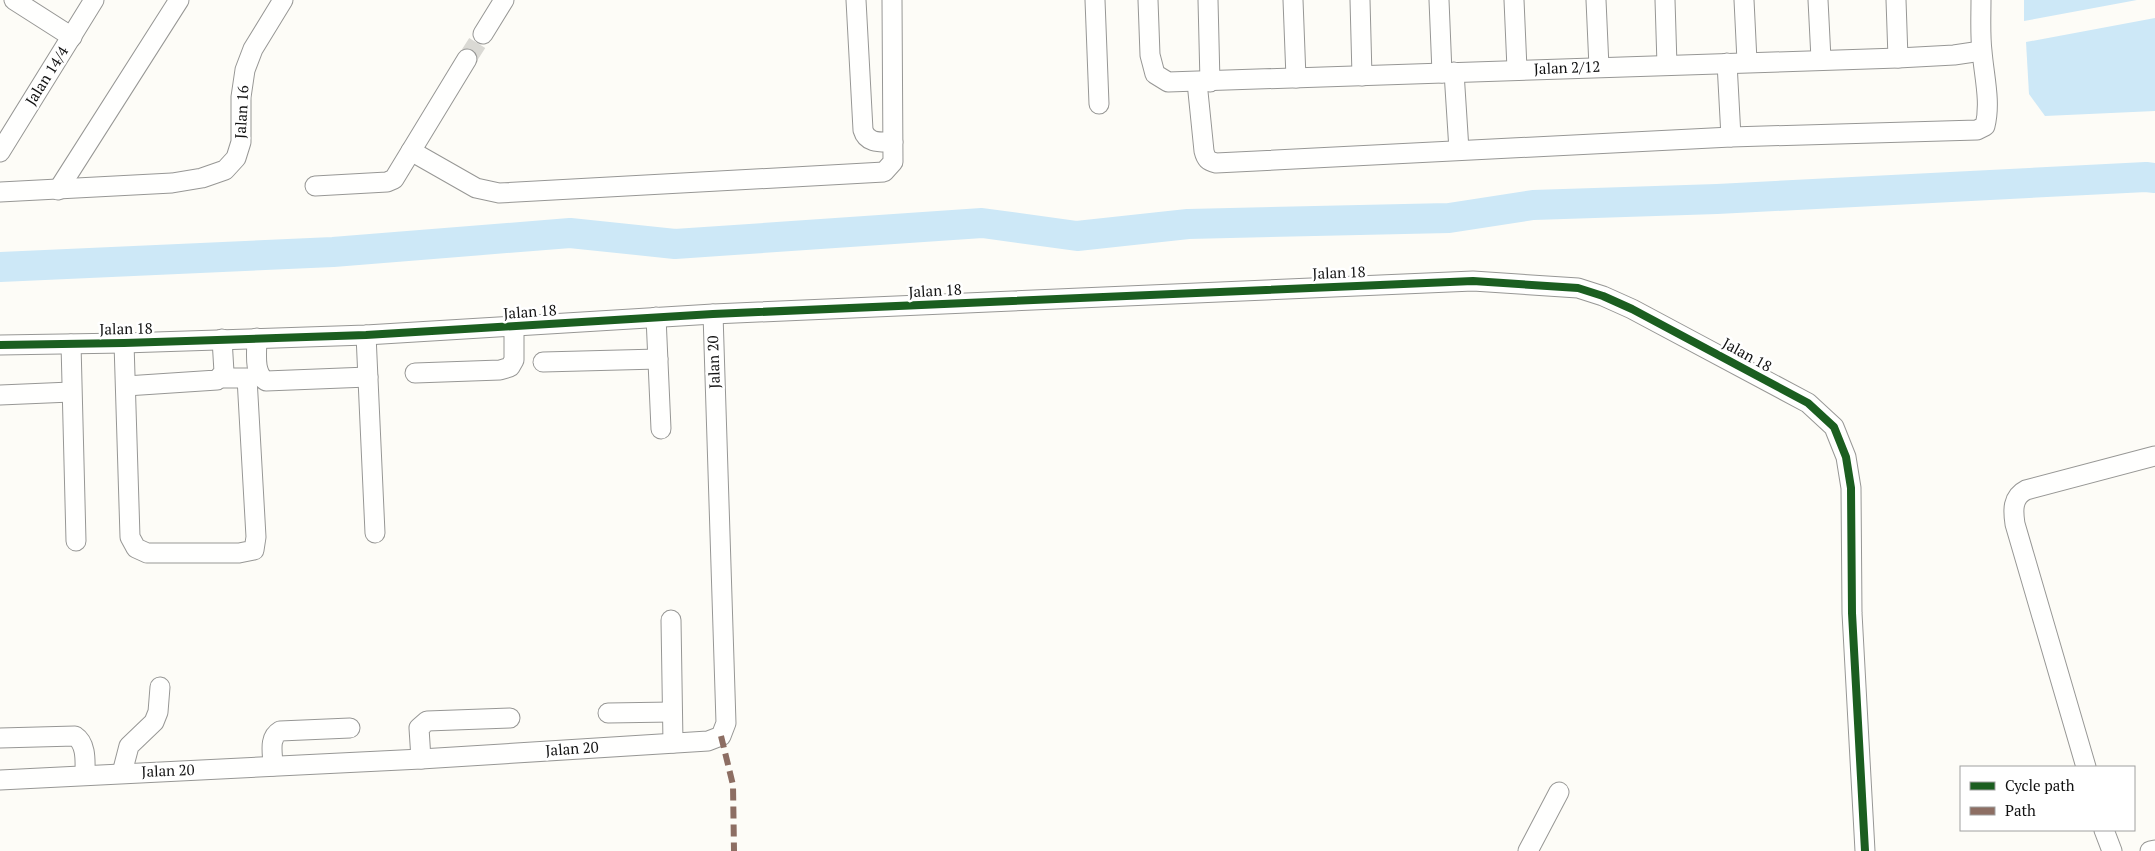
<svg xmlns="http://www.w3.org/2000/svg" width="2155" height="851" viewBox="0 0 2155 851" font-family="'PT Serif',serif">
<rect width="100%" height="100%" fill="#fdfcf7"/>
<g fill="#cde8f7">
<polygon points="2024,0 2137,0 2024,21"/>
<polygon points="2155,18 2155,111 2045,116 2029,94 2026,42"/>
</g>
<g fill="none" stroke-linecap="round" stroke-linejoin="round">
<polyline stroke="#cde8f7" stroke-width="30" points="0,267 333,252 570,233 675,244 982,223 1077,236 1188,224 1449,218 1533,205 1717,199 2146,177 2155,178"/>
<polyline stroke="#dad9d4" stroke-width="19" stroke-dasharray="19 9" stroke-linecap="butt" points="467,59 483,34"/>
<g stroke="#979795" stroke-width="21">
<g id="minor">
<polyline points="14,0 72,37"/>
<path d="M 856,0 L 863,130 C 867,144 881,142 893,142"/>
<polyline points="1095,0 1099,104"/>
<polyline points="1148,0 1150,55 1155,74 1168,82 1898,58 1954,55 1981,51"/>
<polyline points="1208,0 1210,82"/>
<polyline points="1293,0 1296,78"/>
<polyline points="1360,0 1362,76"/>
<polyline points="1439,0 1442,73"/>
<polyline points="1514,0 1517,69"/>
<polyline points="1596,0 1599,67"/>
<polyline points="1665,0 1667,65"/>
<polyline points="1744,0 1747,61"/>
<polyline points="1818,0 1821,59"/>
<polyline points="1896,0 1898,58"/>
<polyline points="483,34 504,0"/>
<path d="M 1727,63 L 1731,137 L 1977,130 L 1985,126 C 1991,102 1984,76 1982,51 C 1980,35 1981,17 1981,0"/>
<polyline points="1454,72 1459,150"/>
<path d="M 1197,82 L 1204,151 C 1206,159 1208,161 1216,163 L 1731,137"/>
<polyline points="411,151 476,188 499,193 884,172 893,162 892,0"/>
<polyline points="0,152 94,0"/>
<polyline points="315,186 387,182 394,179 467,59"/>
<polyline points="58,190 179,0"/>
<polyline points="0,192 172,183 202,178 225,170 236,158 241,142 241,97 245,70 253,49 283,0"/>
<polyline points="656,317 661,429"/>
<polyline points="366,335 375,533"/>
<path d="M 257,338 C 257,352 253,373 266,381 L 368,377"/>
<polyline points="124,343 130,537 136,548 147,553 239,553 254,550 256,537 247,378 221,378"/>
<polyline points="71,344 76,541"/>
<polyline points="0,345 124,343 366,335 713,314 1473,281 1578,288 1603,296 1632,309 1808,403 1834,427 1846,457 1851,488 1852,613 1865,851"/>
<polyline points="543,362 658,359"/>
<polyline points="415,373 500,370 510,367 514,360 514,327"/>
<polyline points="126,386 217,380 224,372 222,339"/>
<polyline points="0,395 71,392"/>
<polyline points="671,620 673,743"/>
<polyline points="608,713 672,712"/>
<path d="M 0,738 L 75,736 C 87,744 85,762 85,775"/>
<polyline points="421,759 419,728 427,721 510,718"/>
<path d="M 273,766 C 273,754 268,738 280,731 L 350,728"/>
<path d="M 2086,767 L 2015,524 C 2013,511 2012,497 2026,490 L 2155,456"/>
<polyline points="122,773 129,746 154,722 158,712 160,687"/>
<polyline points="0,780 421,759 708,741 721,736 726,723 713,314"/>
<polyline points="2104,830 2112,851"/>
<polyline points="1528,851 1559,792"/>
<polyline points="2150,851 2155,850"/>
</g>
</g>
<use href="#minor" stroke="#fffffe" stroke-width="19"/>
<polyline stroke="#8d6e63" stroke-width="6" stroke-dasharray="12 6" stroke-linecap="butt" points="721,736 733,785 734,851"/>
<g stroke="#fff" stroke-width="11">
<polyline id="cycleway" points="0,345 124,343 366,335 713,314 1473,281 1578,288 1603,296 1632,309 1808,403 1834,427 1846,457 1851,488 1852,613 1865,851"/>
</g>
<use href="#cycleway" stroke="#1b5e20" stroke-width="8"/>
</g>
<g text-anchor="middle" stroke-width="5" stroke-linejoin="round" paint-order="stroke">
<g font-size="15" fill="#111" stroke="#fff">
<text transform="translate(1567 68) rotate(-2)" y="5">Jalan 2/12</text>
<text transform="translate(47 76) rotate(-58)" y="5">Jalan 14/4</text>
<text transform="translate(242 112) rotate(-87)" y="5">Jalan 16</text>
<text transform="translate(1339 273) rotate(-2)" y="5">Jalan 18</text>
<text transform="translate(935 291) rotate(-3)" y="5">Jalan 18</text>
<text transform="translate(530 312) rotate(-4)" y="5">Jalan 18</text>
<text transform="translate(126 329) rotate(-1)" y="5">Jalan 18</text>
<text transform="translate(1747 355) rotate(29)" y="5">Jalan 18</text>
<text transform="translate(714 362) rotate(-92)" y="5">Jalan 20</text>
<text transform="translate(572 749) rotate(-4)" y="5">Jalan 20</text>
<text transform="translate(168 771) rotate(-2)" y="5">Jalan 20</text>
</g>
</g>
<rect x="1960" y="766" width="175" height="65" fill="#ffffff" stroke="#a0a0a0"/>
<rect x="1970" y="782" width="25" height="8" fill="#1b5e20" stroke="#a0a0a0"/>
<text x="2005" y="791" font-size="15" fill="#111111">Cycle path</text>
<rect x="1970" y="807" width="25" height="8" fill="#8d6e63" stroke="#a0a0a0"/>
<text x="2005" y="816" font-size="15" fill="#111111">Path</text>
</svg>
